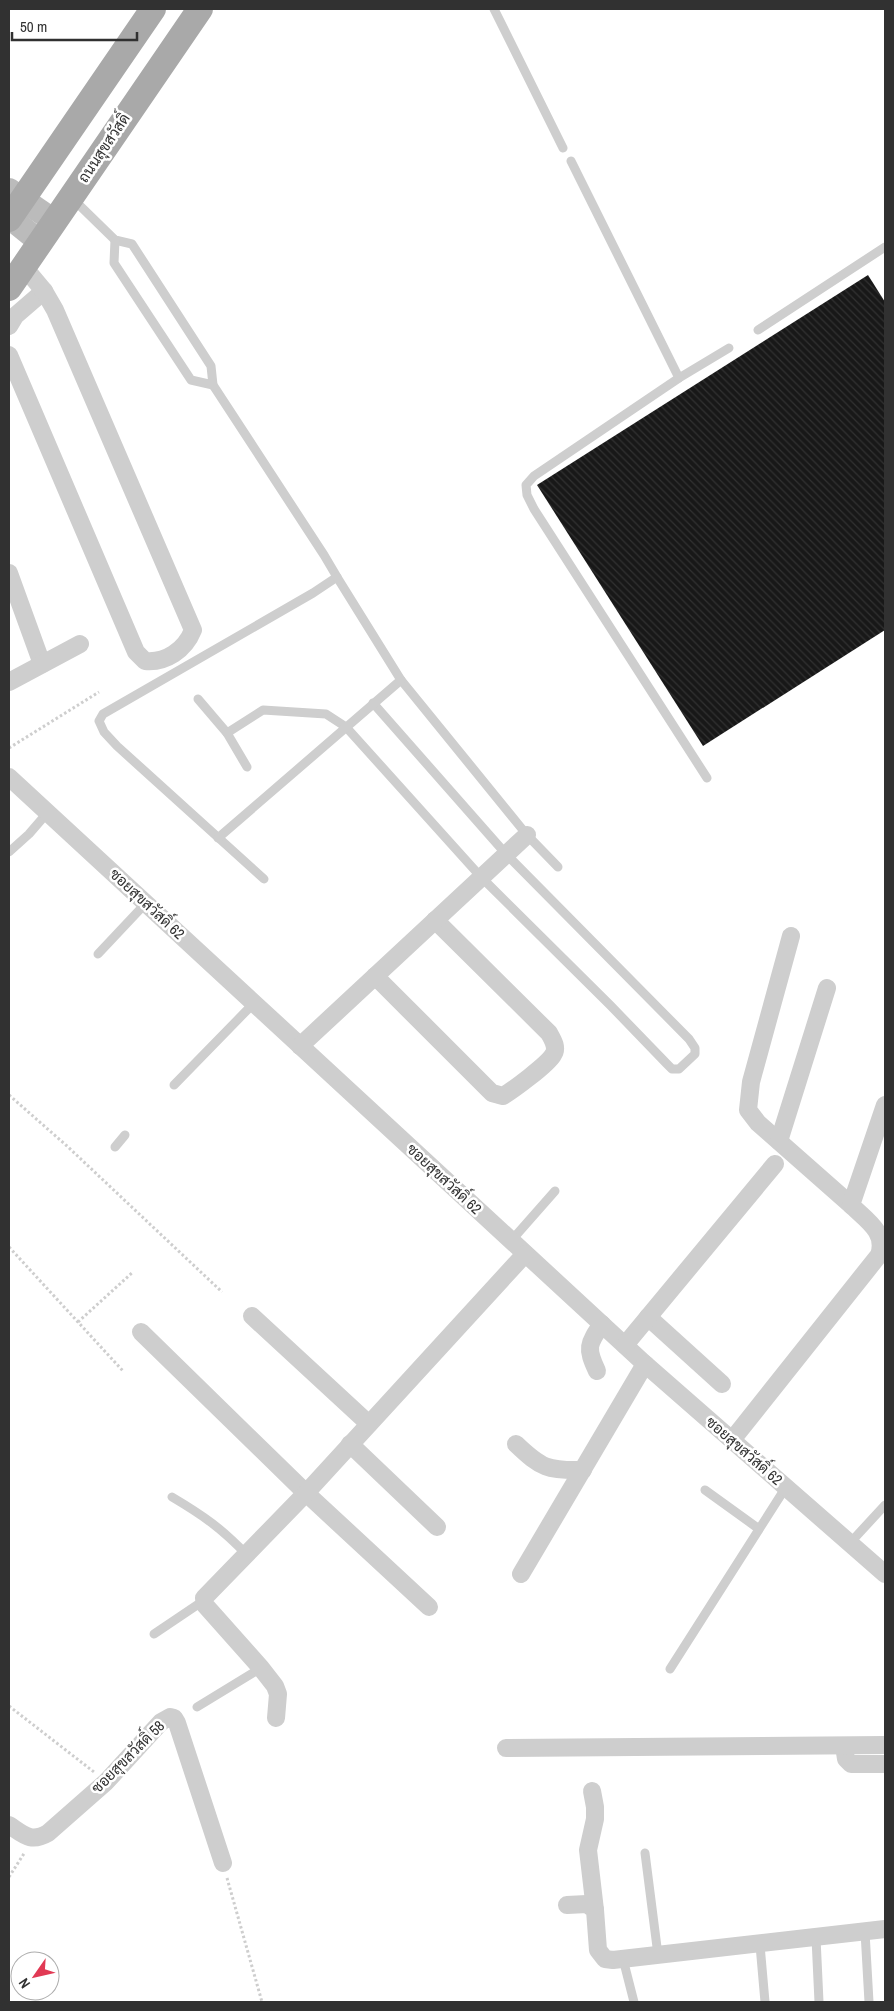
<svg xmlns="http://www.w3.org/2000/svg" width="894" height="2011" viewBox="0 0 894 2011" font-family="'Archivo Narrow',Sarabun,sans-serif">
<defs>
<pattern id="building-back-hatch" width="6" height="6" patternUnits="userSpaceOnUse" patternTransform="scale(1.25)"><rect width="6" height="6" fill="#181818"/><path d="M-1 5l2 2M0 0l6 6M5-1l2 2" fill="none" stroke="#313131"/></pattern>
</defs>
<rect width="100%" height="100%" fill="#fff"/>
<polygon fill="url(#building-back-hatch)" points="868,275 885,302 885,630 703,746 537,485"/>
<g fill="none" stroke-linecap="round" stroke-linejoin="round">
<g stroke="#cecece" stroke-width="3" stroke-dasharray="2.5 2.5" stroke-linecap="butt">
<polyline points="9,748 99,692"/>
<polyline points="9,1095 67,1146 222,1292"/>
<polyline points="9,1247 123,1371"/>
<polyline points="78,1322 133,1272"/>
<polyline points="9,1706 94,1772"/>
<polyline points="9,1877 25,1852"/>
<polyline points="227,1878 262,2002"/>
</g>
<g stroke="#cecece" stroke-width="9">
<polyline points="494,9 563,148"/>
<polyline points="571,161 679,378 534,476 526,485 527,495 534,509 707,778"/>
<polyline points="73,199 115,240 132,244 211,366 213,385 324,555 337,577 313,593 103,714 99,721 104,732 117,746 264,879"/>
<polyline points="115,240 114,263 191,380 213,385"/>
<polyline points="758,330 885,247"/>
<polyline points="679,378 729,348"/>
<polyline points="337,577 401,680 527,835 558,867"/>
<polyline points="198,699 227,733"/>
<polyline points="247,767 227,733 263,710 326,714 346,727 481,877 610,1005 667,1064 672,1069 679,1069 695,1054 695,1048 689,1039 506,854 373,703"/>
<polyline points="218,838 401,680"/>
<polyline points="9,852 29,834 48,812"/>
<polyline points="98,954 146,903"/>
<polyline points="174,1085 254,1003"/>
<polyline points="115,1147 125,1135"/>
<polyline points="511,1241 555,1191"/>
<polyline points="705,1490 759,1529"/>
<path d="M 172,1497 C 204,1516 221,1528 247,1555"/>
<polyline points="850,1543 885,1505"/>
<polyline points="154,1634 203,1601"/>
<polyline points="670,1669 786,1487"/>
<polyline points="197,1707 261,1668"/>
<polyline points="645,1853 658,1955"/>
<polyline points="865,1932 869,2002"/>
<polyline points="816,1938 819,2002"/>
<polyline points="760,1945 765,2002"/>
<polyline points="623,1959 634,2002"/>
</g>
<g stroke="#cecece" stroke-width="18">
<polyline points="9,326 15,316 44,291"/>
<path d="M 9,355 L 136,652 L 145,661 C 166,663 185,650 193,630 L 55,310 L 44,291 L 24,267"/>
<polyline points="9,573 42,664"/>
<polyline points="9,682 80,644"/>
<polyline points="9,777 645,1364 885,1574"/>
<polyline points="791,936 751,1082 748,1110 758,1123 851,1205"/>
<path d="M 375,976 L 492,1093 L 503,1096 C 513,1090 547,1065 553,1055 C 558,1048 553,1040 549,1033 L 435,920"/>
<polyline points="300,1046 527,835"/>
<polyline points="779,1141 827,988"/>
<polyline points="252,1316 369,1424"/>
<polyline points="648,1317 722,1384"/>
<polyline points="141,1332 306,1493 429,1607"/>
<polyline points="625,1345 775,1164"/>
<path d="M 597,1371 C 586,1348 588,1344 602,1324"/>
<path d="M 732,1440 L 879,1255 C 887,1232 866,1220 851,1205 L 885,1105"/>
<polyline points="350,1444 437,1527"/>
<path d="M 516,1444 C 541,1468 548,1471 583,1470"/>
<polyline points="521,1574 645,1364"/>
<polyline points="276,1718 278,1694 275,1686 261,1668 205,1605 204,1598 306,1493 525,1254"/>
<polyline points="844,1746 846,1759 851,1764 885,1764"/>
<polyline points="506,1748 885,1745"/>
<polyline points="592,1791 595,1807 595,1819 588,1850 595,1910"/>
<path d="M 9,1825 C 24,1835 31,1843 48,1833 L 106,1782 L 161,1722 L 170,1717 L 174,1718 L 177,1723 L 223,1863"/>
<polyline points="567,1905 587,1904 595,1910 598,1950 605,1959 613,1960 885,1929"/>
</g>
<g stroke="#bbb" stroke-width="24">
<polyline points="9,190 54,221"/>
<polyline points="9,217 40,242"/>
</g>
<g stroke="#a9a9a9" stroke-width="26">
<polyline points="9,219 153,9"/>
<polyline points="9,288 200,9"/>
</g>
</g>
<g text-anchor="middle" stroke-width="5" stroke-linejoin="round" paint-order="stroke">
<g font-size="15" fill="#313131" stroke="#fff">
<text transform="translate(104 148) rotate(-56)" y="5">ถนนสุขสวัสดิ์</text>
<text transform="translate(147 904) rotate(43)" y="5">ซอยสุขสวัสดิ์ 62</text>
<text transform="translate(444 1179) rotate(43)" y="5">ซอยสุขสวัสดิ์ 62</text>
<text transform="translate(744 1451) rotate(41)" y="5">ซอยสุขสวัสดิ์ 62</text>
<text transform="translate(128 1757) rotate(-45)" y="5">ซอยสุขสวัสดิ์ 58</text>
</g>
</g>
<rect width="894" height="2011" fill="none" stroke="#313131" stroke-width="20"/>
<g transform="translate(35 1976) rotate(236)"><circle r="24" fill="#ffffff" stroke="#adadad"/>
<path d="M0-4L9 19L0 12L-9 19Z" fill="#e13954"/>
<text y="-8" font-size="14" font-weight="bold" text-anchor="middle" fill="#313131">N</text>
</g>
<path d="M12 32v8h125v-8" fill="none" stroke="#313131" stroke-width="2.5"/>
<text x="20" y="32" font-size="15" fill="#313131" stroke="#ffffff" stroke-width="4" paint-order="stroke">50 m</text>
</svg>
